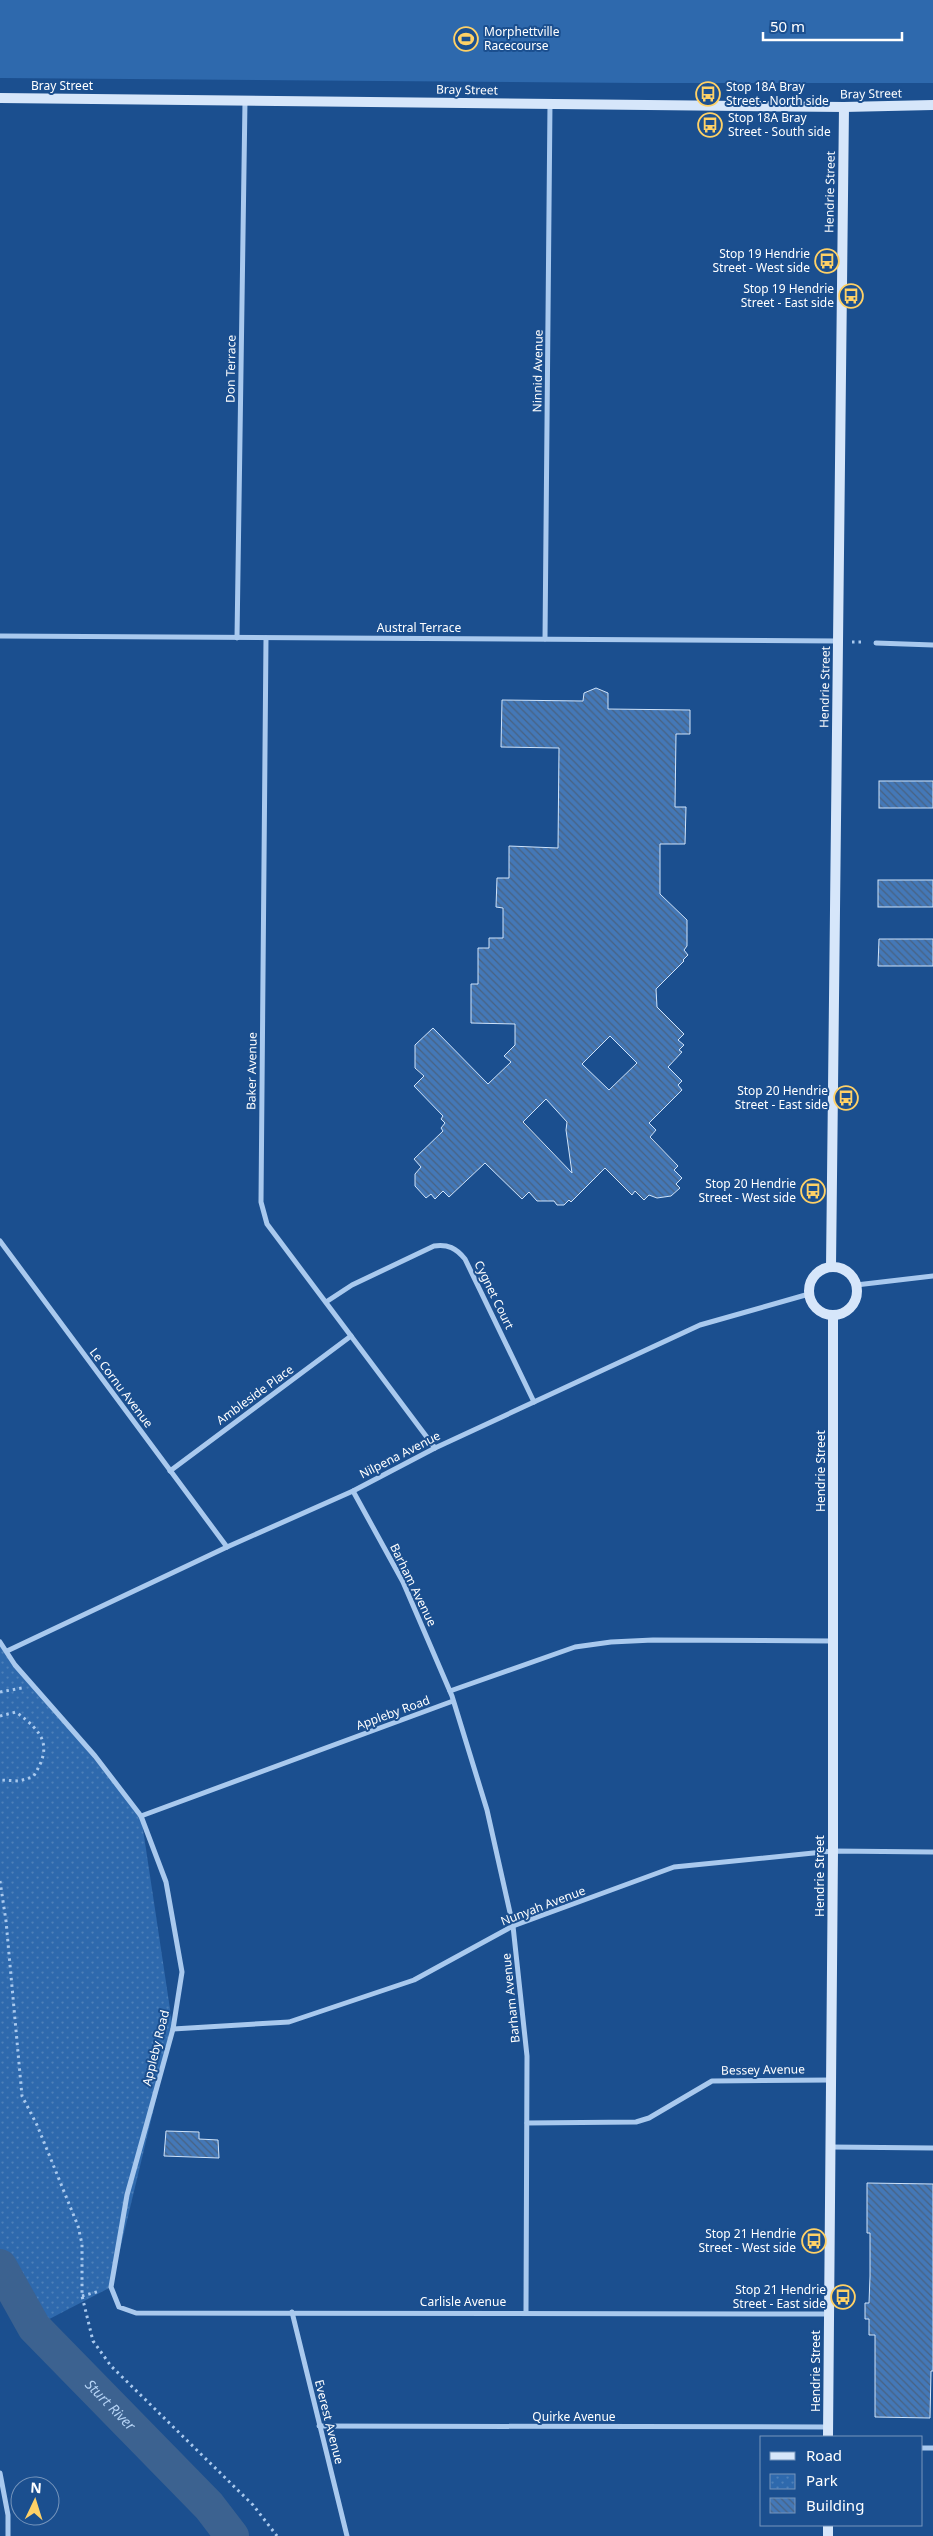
<svg xmlns="http://www.w3.org/2000/svg" width="933" height="2536" viewBox="0 0 933 2536" font-family="'Noto Sans',sans-serif">
<defs>
<pattern id="park-dots" width="8" height="8" patternUnits="userSpaceOnUse" patternTransform="scale(1.25)"><rect width="8" height="8" fill="#2e69ad"/><path d="M2 2h.1M6 6h.1" fill="none" stroke="#4d80b9" stroke-width="1.8" stroke-linecap="round"/></pattern>
<pattern id="building-back-hatch" width="6" height="6" patternUnits="userSpaceOnUse" patternTransform="scale(1.25)"><rect width="6" height="6" fill="#4478b7"/><path d="M-1 5l2 2M0 0l6 6M5-1l2 2" fill="none" stroke="#486282"/></pattern>
</defs>
<rect width="100%" height="100%" fill="#1b4f8f"/>
<polygon fill="url(#park-dots)" points="0,1645 141,1816 173,2029 111,2287 34,2327 0,2266"/>
<polygon fill="#2e69ad" points="0,0 933,0 933,83 641,83 0,78"/>
<g fill="none" stroke-linecap="round" stroke-linejoin="round">
<path stroke="#3c6290" stroke-width="34" id="s1" d="M 0,2266 L 34,2327 L 209,2506 L 232,2536"/>
</g>
<g fill="url(#building-back-hatch)" stroke="#cfe3fa" fill-rule="evenodd">
<path d="M 596,688 L 608,693 L 608,709 L 690,710 L 690,734 L 676,734 L 675,807 L 686,807 L 685,844 L 660,844 L 660,894 L 687,920 L 687,946 L 684,950 L 688,955 L 683,960 L 684,961 L 656,989 L 657,1007 L 684,1034 L 678,1040 L 684,1045 L 679,1050 L 682,1052 L 668,1067 L 682,1081 L 678,1085 L 682,1090 L 649,1123 L 656,1130 L 650,1137 L 678,1166 L 674,1170 L 682,1178 L 676,1184 L 680,1188 L 671,1196 L 657,1198 L 649,1195 L 644,1200 L 635,1191 L 632,1195 L 605,1168 L 571,1202 L 569,1200 L 564,1205 L 557,1205 L 554,1201 L 537,1201 L 529,1192 L 522,1199 L 485,1163 L 449,1197 L 443,1191 L 435,1199 L 431,1194 L 426,1198 L 415,1186 L 415,1174 L 421,1167 L 414,1159 L 443,1131 L 441,1128 L 445,1123 L 441,1119 L 443,1116 L 414,1086 L 424,1076 L 415,1068 L 415,1045 L 433,1028 L 488,1084 L 511,1062 L 504,1056 L 515,1045 L 515,1024 L 471,1023 L 471,984 L 478,984 L 478,948 L 489,948 L 489,938 L 503,938 L 503,908 L 496,907 L 497,878 L 509,878 L 509,846 L 558,848 L 559,748 L 501,747 L 502,700 L 583,701 L 584,693 ZM 610,1036 L 637,1063 L 609,1090 L 582,1064 ZM 546,1099 L 567,1122 L 566,1130 L 572,1173 L 523,1122 Z"/>
<rect x="879" y="781" width="54" height="27"/>
<rect x="878" y="880" width="55" height="27"/>
<polygon points="879,939 933,939 933,966 878,966"/>
<polygon points="166,2131 199,2132 199,2139 218,2140 219,2158 164,2156"/>
<polygon points="867,2183 933,2184 933,2371 931,2371 930,2418 875,2417 875,2335 869,2335 869,2319 865,2319 865,2303 869,2303 870,2276 870,2233 867,2233"/>
</g>
<g fill="none" stroke-linecap="round" stroke-linejoin="round">
<g stroke="#a9c9ee" stroke-width="3" stroke-dasharray="2.5 4" stroke-linecap="butt">
<polyline points="852,642 865,642"/>
<polyline points="0,1692 22,1688"/>
<path d="M 0,1716 L 16,1712 C 44,1733 53,1746 33,1777 L 19,1781 L 0,1780"/>
<polyline points="0,1881 6,1921 22,2096 37,2125 78,2226 82,2244 82,2296 93,2341 111,2366 253,2505 277,2536"/>
<polyline points="82,2296 100,2291"/>
</g>
<g stroke="#a9c9ee" stroke-width="5">
<polyline points="0,636 838,641"/>
<polyline points="237,638 245,101"/>
<polyline points="266,638 261,1202 267,1224 435,1448"/>
<polyline points="545,639 550,103"/>
<polyline points="876,643 933,645"/>
<polyline points="0,1241 227,1547"/>
<polyline points="856,1285 933,1276"/>
<path d="M 326,1302 L 352,1285 L 434,1246 C 448,1244 456,1248 465,1259 L 534,1402"/>
<polyline points="170,1471 351,1336"/>
<polyline points="353,1491 403,1582 452,1696 487,1810 513,1926 527,2056 526,2312"/>
<polyline points="0,1642 15,1665 95,1756 141,1816 166,1882 182,1972 173,2029 127,2195 111,2287 119,2307 136,2313 829,2314"/>
<polyline points="7,1651 227,1547 353,1491 435,1448 700,1325 809,1294"/>
<polyline points="450,1691 575,1647 611,1642 653,1640 833,1641"/>
<polyline points="141,1816 453,1701"/>
<polyline points="173,2029 289,2022 414,1980 513,1926 674,1867 833,1851 933,1852"/>
<polyline points="527,2123 636,2122 649,2118 712,2081 831,2080"/>
<polyline points="831,2147 933,2148"/>
<polyline points="292,2312 347,2536"/>
<polyline points="319,2426 828,2427"/>
<polyline points="922,2448 933,2448"/>
<polyline points="0,2473 8,2515 8,2536"/>
</g>
<g stroke="#d6e6fa" stroke-width="10">
<polyline points="0,98 844,107 933,105"/>
<polyline points="831,1267 844,107"/>
<circle cx="833" cy="1291" r="24"/>
<polyline points="828,2437 833,1851 833,1315"/>
<polyline points="828,2536 828,2525"/>
</g>
</g>
<defs>
<g id="stadium-ring" transform="scale(1.25)"><circle r="9.5" fill="#1b4f8f" stroke="#ffd166" stroke-width="1.5"/><path d="M0-5a6.5 5 0 1 0 0 10a6.5 5 0 1 0 0-10ZM-3.5-1.8h7v3.6h-7Z" fill="#ffd166"/></g>
<g id="bus-ring" transform="scale(1.25)"><circle r="9.5" fill="#1b4f8f" stroke="#ffd166" stroke-width="1.5"/><path d="M-5-6H5V4H4V6H2V4H-2V6H-4V4H-5ZM-3.5-4V0h7V-4ZM-3.5 1.2v1.5H-2V1.2ZM2 1.2v1.5H3.5V1.2Z" fill="#ffd166"/></g>
</defs>
<g fill-rule="evenodd">
<use href="#stadium-ring" x="466" y="39"/>
<use href="#bus-ring" x="708" y="94"/>
<use href="#bus-ring" x="710" y="125"/>
<use href="#bus-ring" x="827" y="261"/>
<use href="#bus-ring" x="851" y="296"/>
<use href="#bus-ring" x="846" y="1098"/>
<use href="#bus-ring" x="813" y="1191"/>
<use href="#bus-ring" x="814" y="2241"/>
<use href="#bus-ring" x="843" y="2297"/>
</g>
<g text-anchor="middle" stroke-width="4" stroke-linejoin="round" paint-order="stroke">
<g font-size="12" fill="#fff" stroke="#1b4f8f" text-anchor="end">
<text x="484" y="36" text-anchor="start">Morphettville<tspan x="484" dy="14">Racecourse</tspan></text>
<text x="726" y="91" text-anchor="start">Stop 18A Bray<tspan x="726" dy="14">Street - North side</tspan></text>
<text x="728" y="122" text-anchor="start">Stop 18A Bray<tspan x="728" dy="14">Street - South side</tspan></text>
<text x="810" y="258">Stop 19 Hendrie<tspan x="810" dy="14">Street - West side</tspan></text>
<text x="834" y="293">Stop 19 Hendrie<tspan x="834" dy="14">Street - East side</tspan></text>
<text x="828" y="1095">Stop 20 Hendrie<tspan x="828" dy="14">Street - East side</tspan></text>
<text x="796" y="1188">Stop 20 Hendrie<tspan x="796" dy="14">Street - West side</tspan></text>
<text x="796" y="2238">Stop 21 Hendrie<tspan x="796" dy="14">Street - West side</tspan></text>
<text x="826" y="2294">Stop 21 Hendrie<tspan x="826" dy="14">Street - East side</tspan></text>
</g>
<g font-size="12" fill="#fff" stroke="#1b4f8f">
<text x="62" y="90">Bray Street</text>
<text transform="translate(467 90) rotate(1)" y="4">Bray Street</text>
<text transform="translate(871 94) rotate(-1)" y="4">Bray Street</text>
<text transform="translate(830 192) rotate(-89)" y="4">Hendrie Street</text>
<text transform="translate(231 369) rotate(-89)" y="4">Don Terrace</text>
<text transform="translate(538 371) rotate(-89)" y="4">Ninnid Avenue</text>
<text x="419" y="632">Austral Terrace</text>
<text transform="translate(825 687) rotate(-89)" y="4">Hendrie Street</text>
<text transform="translate(252 1071) rotate(-89)" y="4">Baker Avenue</text>
<text transform="translate(494 1295) rotate(64)" y="4">Cygnet Court</text>
<text transform="translate(121 1388) rotate(53)" y="4">Le Cornu Avenue</text>
<text transform="translate(255 1395) rotate(-36)" y="4">Ambleside Place</text>
<text transform="translate(400 1455) rotate(-27)" y="4">Nilpena Avenue</text>
<text transform="translate(821 1471) rotate(-90)" y="4">Hendrie Street</text>
<text transform="translate(413 1585) rotate(64)" y="4">Barham Avenue</text>
<text transform="translate(393 1713) rotate(-20)" y="4">Appleby Road</text>
<text transform="translate(820 1876) rotate(-90)" y="4">Hendrie Street</text>
<text transform="translate(543 1906) rotate(-21)" y="4">Nunyah Avenue</text>
<text transform="translate(511 1998) rotate(-96)" y="4">Barham Avenue</text>
<text transform="translate(156 2048) rotate(-76)" y="4">Appleby Road</text>
<text transform="translate(763 2070) rotate(-1)" y="4">Bessey Avenue</text>
<text x="463" y="2306">Carlisle Avenue</text>
<text transform="translate(816 2371) rotate(-90)" y="4">Hendrie Street</text>
<text x="574" y="2421">Quirke Avenue</text>
<text transform="translate(329 2422) rotate(76)" y="4">Everest Avenue</text>
</g>
<g font-size="14" font-style="italic" fill="#b5d3f5" stroke="#1b4f8f">
<text dy="5" stroke="none"><textPath href="#s1" startOffset="179">Sturt River</textPath></text>
</g>
</g>
<rect x="760" y="2436" width="162" height="90" fill="#1b4f8f" stroke="#7695bc"/>
<rect x="770" y="2452" width="25" height="8" fill="#d6e6fa" stroke="#7695bc"/>
<text x="806" y="2461" font-size="15" fill="#ffffff">Road</text>
<rect x="770" y="2474" width="25" height="15" fill="url(#park-dots)" stroke="#7695bc"/>
<text x="806" y="2486" font-size="15" fill="#ffffff">Park</text>
<rect x="770" y="2498" width="25" height="15" fill="url(#building-back-hatch)" stroke="#7695bc"/>
<text x="806" y="2511" font-size="15" fill="#ffffff">Building</text>
<g transform="translate(35 2501) rotate(4)"><circle r="24" fill="#1b4f8f" stroke="#7695bc"/>
<path d="M0-4L9 19L0 12L-9 19Z" fill="#ffd166"/>
<text y="-8" font-size="14" font-weight="bold" text-anchor="middle" fill="#ffffff">N</text>
</g>
<path d="M763 32v8h139v-8" fill="none" stroke="#ffffff" stroke-width="2.5"/>
<text x="770" y="32" font-size="15" fill="#ffffff" stroke="#1b4f8f" stroke-width="4" paint-order="stroke">50 m</text>
</svg>
